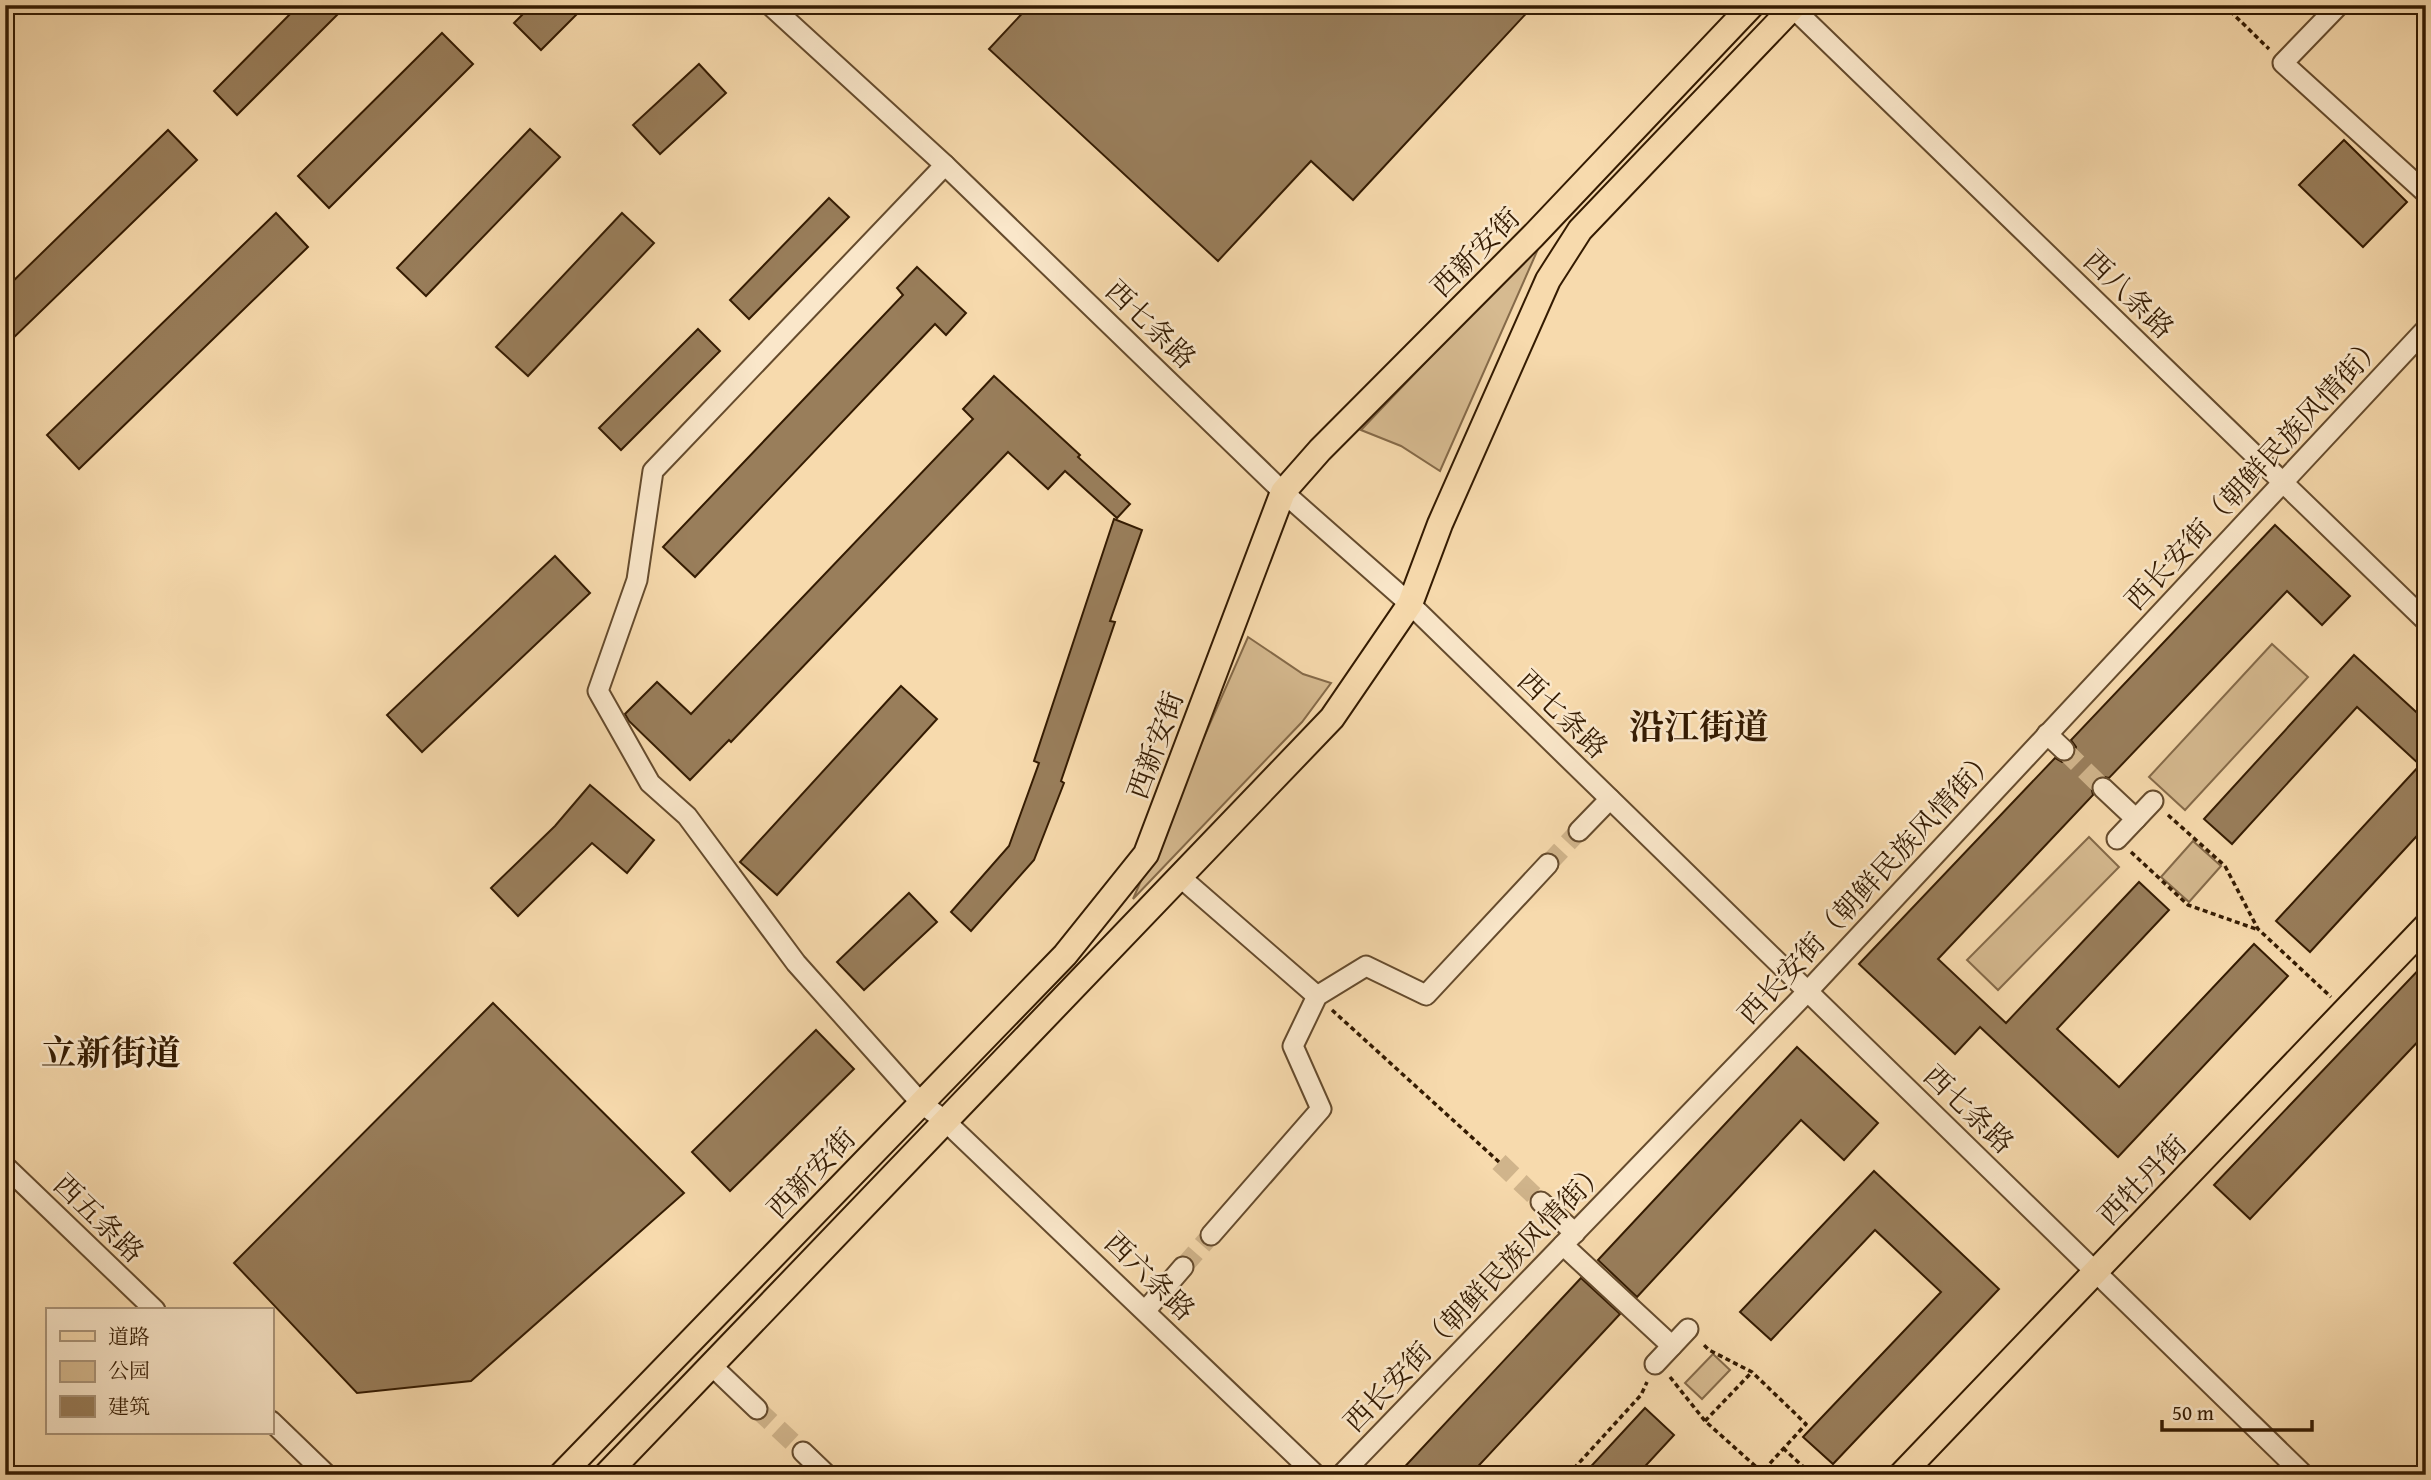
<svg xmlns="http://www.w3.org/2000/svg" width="2431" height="1480" viewBox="0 0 2431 1480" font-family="'Gentium Book Plus','Noto Serif SC',serif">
<rect width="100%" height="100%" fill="#f7daad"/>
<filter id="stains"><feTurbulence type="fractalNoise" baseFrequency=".00286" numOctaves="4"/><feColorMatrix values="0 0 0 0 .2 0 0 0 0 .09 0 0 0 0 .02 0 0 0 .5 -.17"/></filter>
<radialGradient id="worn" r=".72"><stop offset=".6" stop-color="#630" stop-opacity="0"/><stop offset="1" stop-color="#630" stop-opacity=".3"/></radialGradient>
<g fill="#d6ba90" stroke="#856a49" stroke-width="2">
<polygon points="1542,240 1440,471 1401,446 1361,430"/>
<polygon points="1248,637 1303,674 1331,683 1302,722 1133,899"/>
<polygon points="2272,644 2308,677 2185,810 2149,777"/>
<polygon points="2089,837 2119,867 1998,990 1967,960"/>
<polygon points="2193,841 2221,866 2189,902 2161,877"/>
<polygon points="1713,1354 1730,1370 1702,1399 1685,1383"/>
</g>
<g fill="#997e5b" stroke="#341b02" stroke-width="2">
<polygon points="299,5 347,5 237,115 214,91"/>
<polygon points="532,5 586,5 541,50 514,23"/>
<polygon points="1030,5 1534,5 1353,200 1311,161 1218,261 989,49"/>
<polygon points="442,33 473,64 329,208 298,176"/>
<polygon points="699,64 726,93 660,154 633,125"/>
<polygon points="530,129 560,157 426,296 397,268"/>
<polygon points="168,130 197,160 5,346 5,289"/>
<polygon points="2344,140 2407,202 2363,247 2299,185"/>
<polygon points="829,198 849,217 749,319 730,300"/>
<polygon points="276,213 308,247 79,469 47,435"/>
<polygon points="622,213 654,243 528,376 496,347"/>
<polygon points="917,267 966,313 946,335 935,324 695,577 663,547 903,295 897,288"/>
<polygon points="698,329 720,351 621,450 599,428"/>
<polygon points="994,376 1080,455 1078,457 1130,504 1117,518 1065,471 1048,489 1008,452 731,742 729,740 690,780 629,721 625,714 657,682 691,714 973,419 963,409"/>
<polygon points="1114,519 1142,530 1110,621 1115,622 1061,781 1064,783 1034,860 971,931 951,912 1009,846 1039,763 1034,761"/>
<polygon points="2275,525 2350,596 2322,625 2287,591 2109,778 2100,776 2094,780 2091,786 2093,795 1938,959 2006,1023 2139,882 2169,910 2057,1029 2119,1087 2254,944 2288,976 2118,1157 1980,1027 1955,1054 1859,964 2055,758 2062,762 2072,759 2076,747 2071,740"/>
<polygon points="555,556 590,593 422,752 387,715"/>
<polygon points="2354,655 2426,721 2426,826 2310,952 2276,921 2420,765 2357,707 2232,844 2204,819"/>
<polygon points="901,686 937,719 777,895 740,862"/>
<polygon points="590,785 654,840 627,873 592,843 518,916 491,888 555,826"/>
<polygon points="909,893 937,922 864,990 837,962"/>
<polygon points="2426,962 2426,1033 2250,1219 2214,1185"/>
<polygon points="493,1003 684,1193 471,1381 357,1393 234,1263"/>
<polygon points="816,1030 854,1069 730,1191 692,1152"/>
<polygon points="1797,1047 1878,1123 1844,1160 1801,1120 1637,1297 1598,1260"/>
<polygon points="1874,1171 1999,1289 1833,1464 1803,1437 1941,1292 1875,1230 1771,1340 1740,1312"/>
<polygon points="1581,1278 1620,1314 1470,1475 1397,1475"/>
<polygon points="1645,1408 1674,1435 1637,1475 1583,1475"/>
</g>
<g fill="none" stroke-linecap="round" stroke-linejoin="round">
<g stroke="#d0b48b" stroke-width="19" stroke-dasharray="19 10" stroke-linecap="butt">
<polyline points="2064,750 2103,788"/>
<polyline points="1548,864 1579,831"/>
<polyline points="1499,1162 1541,1202"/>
<polyline points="1183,1267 1211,1235"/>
<polyline points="757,1409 803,1452"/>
</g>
<g stroke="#654b2d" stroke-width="23">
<g id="minor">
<polyline points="770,5 945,165 1283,492 1410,604 2304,1475"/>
<polyline points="2339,5 2283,63 2426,193"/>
<polyline points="1793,8 2426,621"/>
<polyline points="945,165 653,471 637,580 598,691 650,783 687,816 796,963 921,1103 944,1120 1316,1475"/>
<polyline points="2047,734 2064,750"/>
<polyline points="2103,788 2136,819"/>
<polyline points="1579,831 1610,799"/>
<polyline points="2117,839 2153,801"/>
<polyline points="1179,876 1317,996"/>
<polyline points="5,1166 155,1310"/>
<polyline points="1541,1202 1575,1233"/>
<polyline points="1211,1235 1321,1109 1293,1046 1317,996 1366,966 1426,995 1548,864"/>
<polyline points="1563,1245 1672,1346"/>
<polyline points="1146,1310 1183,1267"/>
<polyline points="1655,1364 1688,1329"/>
<polyline points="711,1365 757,1409"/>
<polyline points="271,1421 327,1475"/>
<polyline points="803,1452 827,1475"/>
<polyline points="1341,1475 1808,991 2426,329"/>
</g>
</g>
<g stroke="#341b02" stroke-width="28">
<g id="major">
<polyline points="561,1475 1065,955 1146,854 1283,492 1320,450 1533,236 1752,5"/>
<polyline points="606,1475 1332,718 1410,604 1440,524 1548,280 1580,230 1795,5"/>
<polyline points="1901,1475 2426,926"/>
</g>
</g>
<g stroke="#341b02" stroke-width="3.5" stroke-dasharray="5 3.5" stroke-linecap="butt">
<polyline points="2224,5 2269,49"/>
<polyline points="2168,815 2225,866 2258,929 2331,997"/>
<polyline points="2131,852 2188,905 2256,929"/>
<polyline points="1332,1010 1499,1162"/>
<polyline points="1670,1377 1705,1421 1762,1472 1806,1424 1752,1372 1709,1350 1702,1343"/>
<polyline points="1705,1421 1752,1372"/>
<polyline points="1783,1448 1812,1475"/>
<polyline points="1568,1475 1641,1395 1647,1382"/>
</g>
<use href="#minor" stroke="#fae7ca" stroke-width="19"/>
<use href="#major" stroke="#f7daad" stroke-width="24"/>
</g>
<g text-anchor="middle" stroke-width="5" stroke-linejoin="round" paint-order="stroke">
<g font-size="28" fill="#341b02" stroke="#fae7ca">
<text transform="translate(1475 252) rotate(-45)" y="10">西新安街</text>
<text transform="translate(2129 294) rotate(44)" y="10">西八条路</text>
<text transform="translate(1151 324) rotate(44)" y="10">西七条路</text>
<text transform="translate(2254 472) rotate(-47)" y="10">西长安街（朝鲜民族风情街）</text>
<text transform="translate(1563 714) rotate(44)" y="10">西七条路</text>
<text transform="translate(1155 745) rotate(-70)" y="10">西新安街</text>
<text transform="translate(1867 886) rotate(-47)" y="10">西长安街（朝鲜民族风情街）</text>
<text transform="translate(1969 1109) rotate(44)" y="10">西七条路</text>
<text transform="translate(811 1173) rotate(-46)" y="10">西新安街</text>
<text transform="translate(2142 1180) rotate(-46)" y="10">西牡丹街</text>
<text transform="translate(99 1218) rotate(44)" y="10">西五条路</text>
<text transform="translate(1150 1276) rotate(44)" y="10">西六条路</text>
<text transform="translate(1475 1296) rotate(-46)" y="10">西长安街（朝鲜民族风情街）</text>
</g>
<g font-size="35" font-weight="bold" fill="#341b02" stroke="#fae7ca">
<text x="1699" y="739">沿江街道</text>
<text x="111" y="1065">立新街道</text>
</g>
</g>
<rect width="2431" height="1480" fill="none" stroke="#f7daad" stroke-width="28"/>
<rect x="7" y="7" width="2417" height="1466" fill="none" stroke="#341b02" stroke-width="3.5"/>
<rect x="14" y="14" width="2403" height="1452" fill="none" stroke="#341b02" stroke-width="2"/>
<rect x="46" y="1308" width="228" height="126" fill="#fae7ca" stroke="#ab957a" stroke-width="2"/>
<rect x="60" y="1331" width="35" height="10" fill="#f7daad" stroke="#ab957a" stroke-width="2"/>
<text x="108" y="1344" font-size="21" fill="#341b02">道路</text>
<rect x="60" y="1361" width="35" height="21" fill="#d6ba90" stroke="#ab957a" stroke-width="2"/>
<text x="108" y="1378" font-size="21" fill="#341b02">公园</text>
<rect x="60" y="1396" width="35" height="21" fill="#997e5b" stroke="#ab957a" stroke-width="2"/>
<text x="108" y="1414" font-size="21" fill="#341b02">建筑</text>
<path d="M2162 1420v10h150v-10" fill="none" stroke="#341b02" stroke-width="3.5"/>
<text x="2172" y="1420" font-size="21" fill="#341b02" stroke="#fae7ca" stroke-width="5" paint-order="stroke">50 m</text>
<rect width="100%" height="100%" filter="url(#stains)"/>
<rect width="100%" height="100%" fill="url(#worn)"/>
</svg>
